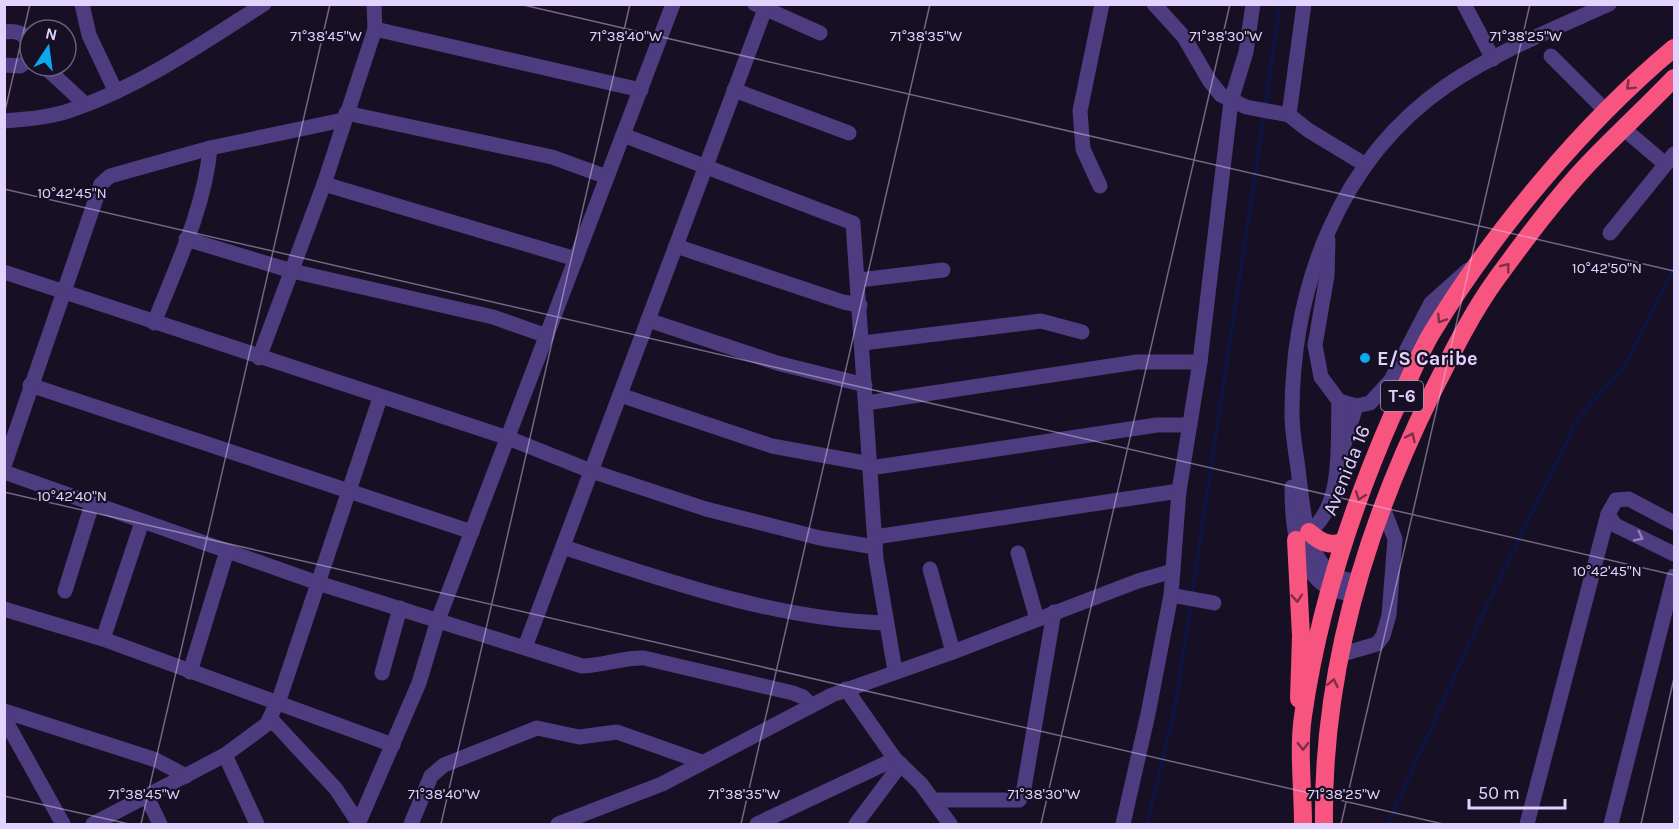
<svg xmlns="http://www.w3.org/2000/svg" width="1679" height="829" viewBox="0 0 1679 829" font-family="Karla,sans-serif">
<rect width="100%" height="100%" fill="#170f23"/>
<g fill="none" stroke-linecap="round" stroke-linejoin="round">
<g stroke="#0c143f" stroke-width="4">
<polyline points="1265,108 1280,4"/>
<polyline points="1192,594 1264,115"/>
<polyline points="1147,824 1175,708 1191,602"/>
<polyline points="1388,824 1477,626 1577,420 1625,365 1674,267"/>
</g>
<g stroke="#4d3c7f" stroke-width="15">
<polyline points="82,4 89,35 116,92"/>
<polyline points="755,4 820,33"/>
<polyline points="1154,4 1184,37 1209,80 1221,95 1246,107 1289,115 1308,130 1364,164"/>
<polyline points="1464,4 1493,59"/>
<polyline points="375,29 641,90"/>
<path d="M 4,32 C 28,29 28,41 29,60"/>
<polyline points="1551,56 1606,111"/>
<polyline points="4,65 20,66 29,60"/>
<polyline points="44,66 85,104"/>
<polyline points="734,90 849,133"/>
<polyline points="346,113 552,157 607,177"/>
<polyline points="1289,115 1304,4"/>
<path d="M 4,121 C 29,119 54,117 77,108 C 144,84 204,42 264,4"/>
<polyline points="1624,129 1664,163"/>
<polyline points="623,135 853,223 876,559 895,671"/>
<polyline points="324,184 576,259"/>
<polyline points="1100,186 1083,149 1080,111 1102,4"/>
<polyline points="1610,233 1674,154"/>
<polyline points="186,239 292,271 493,317 547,336"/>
<polyline points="1328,240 1327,276 1315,345 1321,377 1339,401 1356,406 1370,403 1391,380 1431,303 1468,270"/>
<polyline points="676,246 843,302 860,305"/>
<polyline points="4,272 508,438 591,471 706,509 820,538 875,547"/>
<polyline points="859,280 943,270"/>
<polyline points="648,320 777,363 865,385"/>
<path d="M 154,323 C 176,267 205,207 210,148"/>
<polyline points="863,343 1041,321 1082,332"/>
<polyline points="259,358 324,184 375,29 374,4"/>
<polyline points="30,385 472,532"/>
<polyline points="620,395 772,446 870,464"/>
<polyline points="866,403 1137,362 1200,362"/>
<polyline points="1342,451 1356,406"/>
<polyline points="4,466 101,184 110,176 210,148 343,120"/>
<polyline points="870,468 1157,425 1190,425"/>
<path d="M 4,472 L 318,583 L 582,666 C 603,666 622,657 644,658 L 793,693 L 803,697 L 811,705"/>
<path d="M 1292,487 C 1292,520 1294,556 1319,581 C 1328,590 1342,592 1354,595"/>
<polyline points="1608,514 1615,525 1674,554"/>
<path d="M 1309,532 C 1345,504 1337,443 1339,401"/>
<polyline points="875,537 1179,491"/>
<path d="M 563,547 C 668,581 774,619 885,623"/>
<polyline points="1018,553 1037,619"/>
<polyline points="930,569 953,652"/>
<path d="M 1358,582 C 1350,580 1338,579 1332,574 C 1305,553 1303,508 1299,477 C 1297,457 1292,435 1292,414 C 1292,287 1339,160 1446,86 C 1496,52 1554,29 1609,4"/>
<polyline points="65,591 92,504"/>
<polyline points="1171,595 1214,603"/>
<polyline points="4,609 103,639 393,745"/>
<polyline points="103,639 142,522"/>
<polyline points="525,647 765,9"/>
<polyline points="1339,655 1377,644 1383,636 1389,615 1395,539 1382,505"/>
<polyline points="190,672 227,551"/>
<polyline points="382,673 400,608"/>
<polyline points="846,689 895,759 921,784 950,824"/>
<polyline points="4,711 156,760 186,776"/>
<polyline points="4,718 63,824"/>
<polyline points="270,718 336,789 359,824"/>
<polyline points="225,755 257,824"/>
<polyline points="147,797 160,824"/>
<polyline points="934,800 1019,800 1023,794 1054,612"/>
<polyline points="359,822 419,683 438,620 673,4"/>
<polyline points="93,824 225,755 267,724 281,694 380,398"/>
<polyline points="411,824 431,776 444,765 537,728 579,737 617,732 702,762"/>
<polyline points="558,824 662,784 832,695 953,652 1138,581 1173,571"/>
<polyline points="757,824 895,759"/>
<polyline points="856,824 901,764"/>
<polyline points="1123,824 1148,714 1171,595 1179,491 1200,362 1231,101 1246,52 1253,4"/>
<polyline points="1527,824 1608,514 1616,500 1629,499 1674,523"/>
<polyline points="1611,824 1674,576"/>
</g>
<g stroke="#f7547f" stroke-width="18">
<path d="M 1309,532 C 1319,541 1329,547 1342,542"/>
<polyline points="1296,540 1301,636 1299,699"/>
<path d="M 1303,824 C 1303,789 1298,750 1303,716 C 1318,611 1350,512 1392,416 C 1405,389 1416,360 1431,334 C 1492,233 1584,123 1674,48"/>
<path d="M 1324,824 C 1322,673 1365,528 1432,393 C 1452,353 1471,314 1497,278 C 1525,240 1555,199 1588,164 C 1616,135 1646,107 1674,78"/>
</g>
</g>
<defs><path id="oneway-chevron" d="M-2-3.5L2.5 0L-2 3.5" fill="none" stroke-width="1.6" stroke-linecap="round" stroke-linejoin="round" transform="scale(1.5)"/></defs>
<g stroke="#7c2e4c">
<use href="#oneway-chevron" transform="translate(1630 86) rotate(135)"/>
<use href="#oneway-chevron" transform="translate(1506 267) rotate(-52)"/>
<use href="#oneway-chevron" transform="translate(1441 319) rotate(123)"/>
<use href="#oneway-chevron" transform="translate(1411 437) rotate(-65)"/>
<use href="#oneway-chevron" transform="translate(1360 496) rotate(110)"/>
<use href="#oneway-chevron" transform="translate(1297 598) rotate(86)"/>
<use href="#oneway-chevron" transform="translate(1333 683) rotate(-78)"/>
<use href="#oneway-chevron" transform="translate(1303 746) rotate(90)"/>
</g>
<use stroke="#9080b8" href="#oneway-chevron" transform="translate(1639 537) rotate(27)"/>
<path fill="none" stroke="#e1d3fd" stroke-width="1.5" stroke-opacity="0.45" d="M 519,4 L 1674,271M 4,115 L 30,4M 4,189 L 1674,575M 4,492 L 1443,824M 4,796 L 129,824M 141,824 L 330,4M 441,824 L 630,4M 741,824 L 930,4M 1041,824 L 1230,4M 1341,824 L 1530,4M 1641,824 L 1674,678"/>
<circle fill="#0ca8f0" stroke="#170f23" stroke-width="2" cx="1365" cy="358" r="6"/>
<g text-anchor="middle" stroke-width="4.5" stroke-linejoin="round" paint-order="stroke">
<rect fill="#170f23" stroke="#a498bc" stroke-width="1.5" x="1381" y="381" width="42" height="30" rx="4.5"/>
<g font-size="18" font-weight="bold" fill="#e1d3fd">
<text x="1402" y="402">T-6</text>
</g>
<g font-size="20" font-weight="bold" fill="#e1d3fd" stroke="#170f23" text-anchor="start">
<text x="1377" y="365">E/S Caribe</text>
</g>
<g font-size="20" fill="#e1d3fd" stroke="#170f23">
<text transform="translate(1346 470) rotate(-68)" y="7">Avenida 16</text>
</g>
</g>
<g font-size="15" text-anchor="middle" fill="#e1d3fd" stroke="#170f23" stroke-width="4.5" stroke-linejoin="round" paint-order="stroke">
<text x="326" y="41">71°38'45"W</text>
<text x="626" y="41">71°38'40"W</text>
<text x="926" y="41">71°38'35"W</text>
<text x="1226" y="41">71°38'30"W</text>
<text x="1526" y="41">71°38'25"W</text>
<text x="72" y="198">10°42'45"N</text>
<text x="1607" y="273">10°42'50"N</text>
<text x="72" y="501">10°42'40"N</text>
<text x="1607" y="576">10°42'45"N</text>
<text x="144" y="799">71°38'45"W</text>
<text x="444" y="799">71°38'40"W</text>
<text x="744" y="799">71°38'35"W</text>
<text x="1044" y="799">71°38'30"W</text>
<text x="1344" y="799">71°38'25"W</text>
</g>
<rect width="1679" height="829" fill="none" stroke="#e1d3fd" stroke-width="12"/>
<g transform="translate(48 48) rotate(13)"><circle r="28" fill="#170f23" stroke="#685d7a" stroke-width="1.5"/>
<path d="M0-4.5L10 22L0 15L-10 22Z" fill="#0ca8f0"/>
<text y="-9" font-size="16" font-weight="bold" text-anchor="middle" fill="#e1d3fd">N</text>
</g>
<path d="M1469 799v9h96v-9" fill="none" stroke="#e1d3fd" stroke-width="3"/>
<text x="1478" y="799" font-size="18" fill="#e1d3fd" stroke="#170f23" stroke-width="4.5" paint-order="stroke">50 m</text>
</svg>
